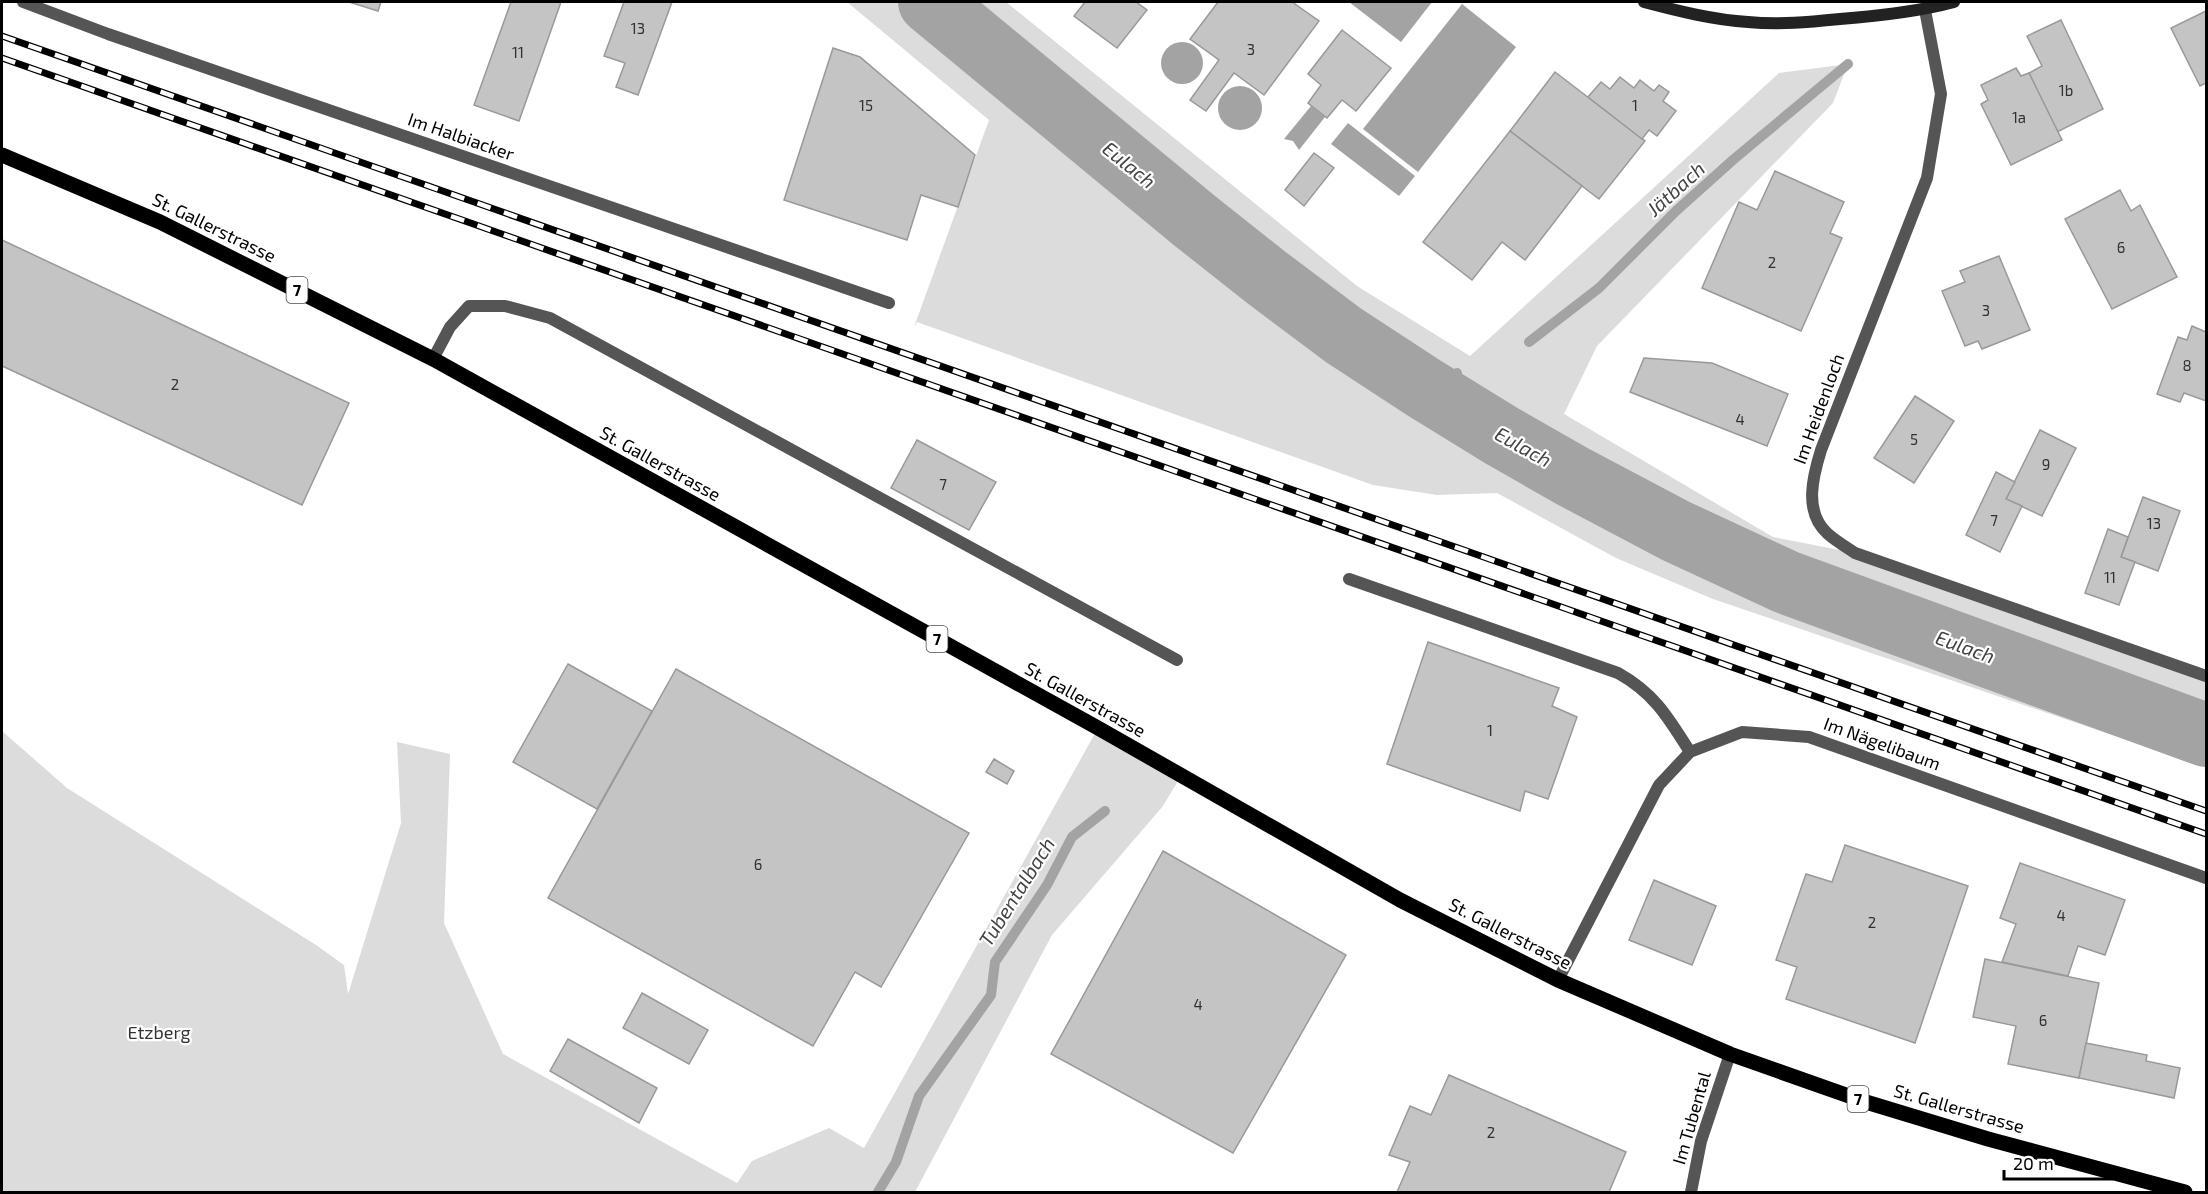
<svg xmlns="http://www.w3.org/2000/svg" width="2208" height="1194" viewBox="0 0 2208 1194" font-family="'Exo 2',sans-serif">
<rect width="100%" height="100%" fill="#fff"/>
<g fill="#dcdcdc">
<polygon points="847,2 1006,2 1357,286 1470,356 1779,73 1848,64 1833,103 1597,346 1564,414 1773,537 1855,553 2206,676 2206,767 1713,599 1616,558 1497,493 1437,495 1373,485 917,322 914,327 989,120"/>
<polygon points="1098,728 1181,776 1163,806 1052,935 915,1192 2,1192 2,731 67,788 316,945 344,965 348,994 401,823 397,742 450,754 444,923 503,1054 737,1183 752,1161 829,1128 864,1148"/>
</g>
<g fill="#a3a3a3">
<polygon points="1349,2 1432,2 1401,42"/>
<polygon points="1462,4 1516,47 1418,172 1363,129"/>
<circle cx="1182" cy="63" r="21"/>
<circle cx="1240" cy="108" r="22"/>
<polygon points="1311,106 1325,117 1299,150 1293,141 1284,139"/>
<polygon points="1348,123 1415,176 1399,196 1331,144"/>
</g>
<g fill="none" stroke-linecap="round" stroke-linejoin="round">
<g stroke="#a3a3a3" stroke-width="10">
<polyline points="1343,335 1350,357"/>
<polyline points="1529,342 1599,288 1676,211 1734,159 1848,64"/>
<polyline points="1424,388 1457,373"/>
<polyline points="878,1192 896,1162 919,1096 991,995 995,962 1047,885 1072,837 1105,811"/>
</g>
<polyline stroke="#a3a3a3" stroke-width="64" points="930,2 1195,221 1267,278 1343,335 1424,388 1502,436 1572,476 1676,531 1786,582 2206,735"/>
</g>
<g fill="#c4c4c4" stroke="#999" stroke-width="1.5">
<polygon points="349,2 381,2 378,11"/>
<polygon points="511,2 561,2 519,121 474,105"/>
<polygon points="624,2 672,2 638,95 616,87 625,63 604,56"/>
<polygon points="1085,2 1136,2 1147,10 1117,48 1074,16"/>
<polygon points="1218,2 1292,2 1319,21 1264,95 1234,73 1206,111 1190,100 1219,60 1190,39"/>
<polygon points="2206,11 2206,83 2200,86 2171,28"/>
<polygon points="2061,20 2103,109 2057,132 2029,73 2042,66 2027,36"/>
<polygon points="1342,30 1391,68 1356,111 1342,100 1327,118 1308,103 1321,85 1308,74"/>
<polygon points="833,48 860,57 975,155 958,207 921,195 907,240 784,200"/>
<polygon points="2016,68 2021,76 2029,73 2062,140 2011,165 1981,104 1988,100 1981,85"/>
<polygon points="1555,72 1645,141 1599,199 1510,131"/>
<polygon points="1620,77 1634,88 1640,80 1654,91 1659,85 1669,92 1663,101 1676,111 1657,136 1649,130 1642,139 1588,97 1601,82 1610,89"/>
<polygon points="1510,131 1582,186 1525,260 1502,242 1472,280 1423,242"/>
<polygon points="1314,153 1334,168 1304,206 1285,190"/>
<polygon points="1775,171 1844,202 1830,233 1842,238 1801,331 1702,288 1739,202 1757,210"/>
<polygon points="2120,190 2131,211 2140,205 2177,277 2112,309 2065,219"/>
<polygon points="2,240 349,403 302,505 2,366"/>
<polygon points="1999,256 2030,330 1982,349 1978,341 1965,346 1942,291 1965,282 1960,271"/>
<polygon points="2192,326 2206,332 2206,401 2184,393 2180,402 2157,394 2178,337 2187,340"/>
<polygon points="1644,358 1712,363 1788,394 1767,446 1630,392"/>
<polygon points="1915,396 1954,421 1914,483 1874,458"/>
<polygon points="2040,430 2076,448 2042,516 2006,499"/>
<polygon points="917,440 996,482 969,530 891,488"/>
<polygon points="1996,472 2015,482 2006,499 2022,506 2000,552 1966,535"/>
<polygon points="2143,497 2180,511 2158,571 2121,557"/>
<polygon points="2108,529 2128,537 2121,557 2135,562 2119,605 2085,593"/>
<polygon points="1428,642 1559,688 1552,706 1577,717 1548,799 1525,791 1520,811 1387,764"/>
<polygon points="568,664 652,711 597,809 513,762"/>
<polygon points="676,669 969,833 881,987 855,972 813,1046 548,898"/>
<polygon points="994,759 1014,771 1007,784 986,772"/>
<polygon points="1845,845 1968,886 1915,1043 1786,999 1797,967 1776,960 1806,874 1832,882"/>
<polygon points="1163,851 1346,955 1233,1153 1051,1054"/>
<polygon points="2020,863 2125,900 2105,955 2078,946 2068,976 2002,962 2016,924 2000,918"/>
<polygon points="1654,880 1716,906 1692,965 1629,940"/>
<polygon points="1985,959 2099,983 2079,1078 2008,1064 2016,1026 1973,1017"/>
<polygon points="642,993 708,1030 689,1064 623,1028"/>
<polygon points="568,1039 657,1088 639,1123 550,1071"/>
<polygon points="2086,1043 2147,1055 2146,1061 2180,1068 2174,1098 2079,1078"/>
<polygon points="1449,1075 1626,1152 1609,1192 1397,1192 1410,1162 1389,1155 1410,1106 1431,1115"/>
</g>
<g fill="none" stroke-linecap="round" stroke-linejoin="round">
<g stroke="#555" stroke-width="12">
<polyline points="433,359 450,327 469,306 505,306 550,318 1177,660"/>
<path d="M 1349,579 L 1618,673 C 1654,693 1668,717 1690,752"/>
</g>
<g stroke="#555" stroke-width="12">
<polyline points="23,2 108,34 889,303"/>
<path d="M 1925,10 L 1941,94 L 1927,178 L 1821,450 C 1813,476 1803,512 1828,534 C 1836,541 1846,547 1855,553 L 2206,676"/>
<polyline points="1558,980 1659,785 1690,752 1742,732 1809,737 2206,878"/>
<polyline points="1691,1192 1701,1141 1730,1054"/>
</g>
<path stroke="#222" stroke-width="12" d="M 1644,2 C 1678,11 1714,20 1748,22 C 1779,25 1810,22 1840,19 C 1879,16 1917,12 1954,2"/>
<polyline stroke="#000" stroke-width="15" points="2,155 160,222 433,359 1098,728 1400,900 1558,980 1730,1054 1866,1102 1988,1139 2185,1192"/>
<g stroke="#000" stroke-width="7">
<g id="rail">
<polyline points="2,36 2206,811"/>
<polyline points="2,58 2206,834"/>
</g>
</g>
<use href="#rail" stroke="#fff" stroke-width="4.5" stroke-dasharray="14" stroke-linecap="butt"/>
</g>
<g text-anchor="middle" stroke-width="4.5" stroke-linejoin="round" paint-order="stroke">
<g font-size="15" fill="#313131">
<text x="638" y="34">13</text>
<text x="1251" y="55">3</text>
<text x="518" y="58">11</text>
<text x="2066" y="96">1b</text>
<text x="866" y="111">15</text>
<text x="1635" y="111">1</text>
<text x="2019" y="123">1a</text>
<text x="2121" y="253">6</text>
<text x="1772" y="268">2</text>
<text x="1986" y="316">3</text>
<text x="2187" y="371">8</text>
<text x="175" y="390">2</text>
<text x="1740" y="425">4</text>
<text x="1914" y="445">5</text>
<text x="2046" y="470">9</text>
<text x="943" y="490">7</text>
<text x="1994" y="526">7</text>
<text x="2154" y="529">13</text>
<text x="2110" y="583">11</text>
<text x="1490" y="736">1</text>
<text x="758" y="870">6</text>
<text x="2061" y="921">4</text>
<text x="1872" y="928">2</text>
<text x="1198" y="1010">4</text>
<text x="2043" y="1026">6</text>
<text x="1491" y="1138">2</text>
</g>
<g fill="#fff" stroke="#4c4c4c" stroke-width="1.5">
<rect x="286.5" y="277" width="21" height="26" rx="4.5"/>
<rect x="926.5" y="626" width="21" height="26" rx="4.5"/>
<rect x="1847.5" y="1086" width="21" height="26" rx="4.5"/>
</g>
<g font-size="16" font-weight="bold" fill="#000">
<text x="297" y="296">7</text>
<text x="937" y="645">7</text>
<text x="1858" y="1105">7</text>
</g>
<g font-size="18" fill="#000" stroke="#fff">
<text transform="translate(461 137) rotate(19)" y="6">Im Halbiacker</text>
<text transform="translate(214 228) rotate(26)" y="6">St. Gallerstrasse</text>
<text transform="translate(1819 409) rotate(-70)" y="6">Im Heidenloch</text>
<text transform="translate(660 464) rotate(29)" y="6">St. Gallerstrasse</text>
<text transform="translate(1085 700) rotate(29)" y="6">St. Gallerstrasse</text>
<text transform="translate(1882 744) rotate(20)" y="6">Im Nägelibaum</text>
<text transform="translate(1510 934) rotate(27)" y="6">St. Gallerstrasse</text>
<text transform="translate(1959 1109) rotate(16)" y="6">St. Gallerstrasse</text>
<text transform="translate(1692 1118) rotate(-74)" y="6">Im Tubental</text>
</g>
<g font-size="18" fill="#333" stroke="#fff">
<text x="159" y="1039">Etzberg</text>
</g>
<g font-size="20" font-style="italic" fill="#444" stroke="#fff">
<text transform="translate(1129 165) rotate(39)" y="7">Eulach</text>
<text transform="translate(1676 189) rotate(-42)" y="7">Jätbach</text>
<text transform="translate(1523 447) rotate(29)" y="7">Eulach</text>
<text transform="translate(1965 647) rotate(20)" y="7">Eulach</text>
<text transform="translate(1017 892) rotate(-58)" y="7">Tubentalbach</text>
</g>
</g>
<rect width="2208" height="1194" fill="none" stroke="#000000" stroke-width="6"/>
<path d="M2004 1170v9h108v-9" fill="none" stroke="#000000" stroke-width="3"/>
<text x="2013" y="1170" font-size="18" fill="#000000" stroke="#ffffff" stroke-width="4.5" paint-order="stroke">20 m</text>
</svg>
